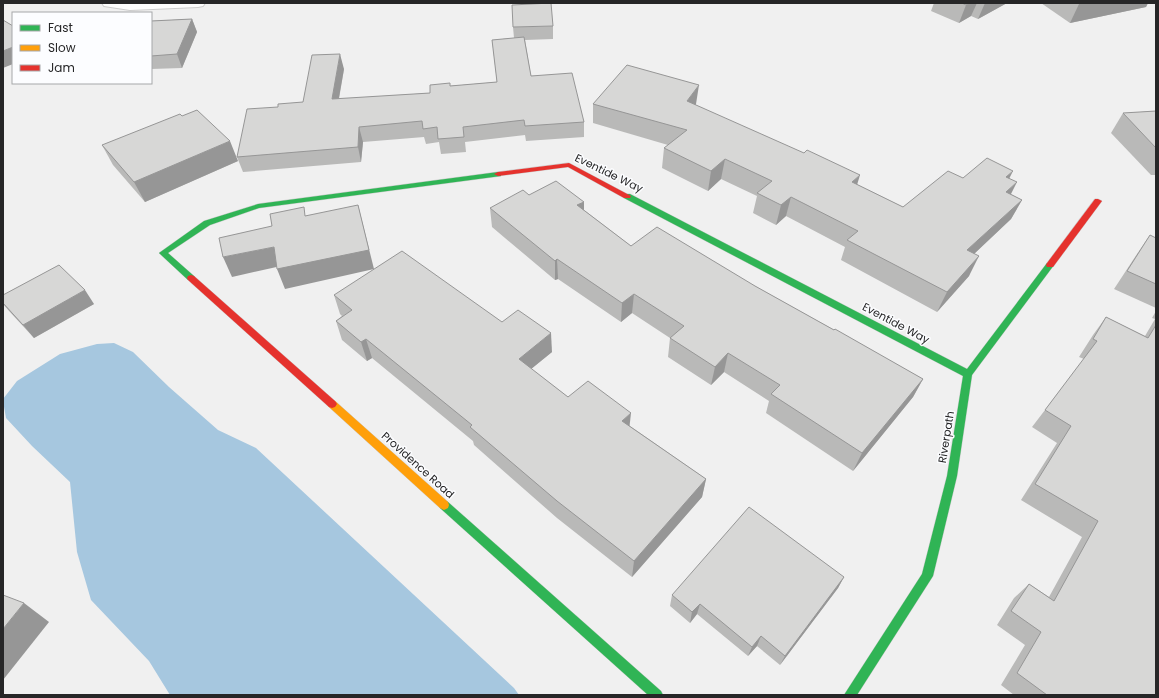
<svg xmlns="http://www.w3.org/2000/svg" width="1159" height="698" viewBox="0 0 1159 698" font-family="Poppins,sans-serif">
<rect width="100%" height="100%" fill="#f0f0f0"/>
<polygon fill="#a6c7df" points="114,343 133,352 169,387 218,430 256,448 514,688 519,695 170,695 149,661 91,600 77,552 70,482 32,446 6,418 3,401 3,399 17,381 60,354 97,344"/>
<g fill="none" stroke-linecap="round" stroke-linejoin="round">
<g stroke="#cdcdcd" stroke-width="2">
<polygon id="street" points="102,3 205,3 203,6 198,7 130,10 104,6"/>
</g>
<g stroke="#cdcdcd" stroke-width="1">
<g id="fast">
<polygon points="498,172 501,172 501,176 259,208 210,225 168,253 194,276 195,278 194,280 188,280 159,253 204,221 258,204"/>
<polygon points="624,194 630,194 967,369 1047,263 1053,263 1054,265 972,375 957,476 933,576 857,695 844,695 922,574 947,476 963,376 624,198"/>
<polygon points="444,500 448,502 661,691 663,695 648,695 440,508 439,505 440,502"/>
</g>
</g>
<g stroke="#cdcdcd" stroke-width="1">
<polygon id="slow" points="332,400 335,401 448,502 449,505 448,508 444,510 440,508 329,407 327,404 329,401"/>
</g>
<g stroke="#cdcdcd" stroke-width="1">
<g id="jam">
<polygon points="569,163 631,196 630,198 624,198 568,167 498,176 494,174 498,172"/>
<polygon points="1095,199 1098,199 1102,201 1053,267 1047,267 1046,265 1047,263"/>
<polygon points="191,275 194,276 335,401 337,404 335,407 332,408 329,407 188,280 187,278 188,276"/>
</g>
</g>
<use href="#street" fill="#fdfdfd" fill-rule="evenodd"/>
<use href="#fast" fill="#30b455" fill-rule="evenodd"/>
<use href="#slow" fill="#ff9f0a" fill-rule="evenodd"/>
<use href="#jam" fill="#e5322d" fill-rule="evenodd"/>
</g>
<g fill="#b9b9b8">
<polygon points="934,3 1007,3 978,19 971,16 959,23 931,11"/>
<polygon points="1041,3 1148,3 1146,7 1070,23"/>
<polygon points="192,19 197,32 182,68 151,69 151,21"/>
<polygon points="553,26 553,39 525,40 531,76 584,122 584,137 526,141 525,135 465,142 466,152 441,154 439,142 426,144 424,137 363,142 361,162 243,172 237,157 278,107 303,102 344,69 339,99 430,93 450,86 497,82 492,40 514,38 513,27"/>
<polygon points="593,104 696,104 696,105 903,207 963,178 1009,179 1011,194 1022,200 1011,219 974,254 969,276 937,312 841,260 845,247 786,216 776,225 753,213 757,196 721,179 708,191 662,168 664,148 668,145 593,123"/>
<polygon points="1156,111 1156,175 1151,175 1111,133 1123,113"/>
<polygon points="102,145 238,161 145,202 113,165"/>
<polygon points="529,195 584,202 584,210 631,246 755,286 923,379 913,397 853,471 766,413 769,401 724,372 711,385 668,357 670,338 632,313 621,322 558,279 555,280 492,227 490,208"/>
<polygon points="1150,235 1156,238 1156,308 1114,289 1137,254"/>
<polygon points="3,295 94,304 34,338 9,311 3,304"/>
<polygon points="334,295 502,322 552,352 531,369 568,397 630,426 706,479 702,497 632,577 557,518 474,445 473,441 372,358 367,361 342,340 336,321 342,316 340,314"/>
<polygon points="1156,311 1156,695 1014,695 1001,685 1025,645 997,625 1014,598 1029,584 1049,597 1082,537 1021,500 1057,443 1032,427 1084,359 1079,357 1093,335 1106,317 1145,336 1155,319 1152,318"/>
<polygon points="844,577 838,588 780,665 757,646 748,656 697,614 690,623 670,606 672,595"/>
</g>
<g fill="#969696">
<polygon points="969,3 977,3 971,16 959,23 966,5"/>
<polygon points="985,3 1007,3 978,19"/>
<polygon points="1085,3 1148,3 1146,7 1070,23 1079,4"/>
<polygon points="192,19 197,32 182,68 177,54"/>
<polygon points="13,47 13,64 3,68 3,51"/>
<polygon points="340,54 344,69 336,114 332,99"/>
<polygon points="699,85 696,104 685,120 687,101"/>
<polygon points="359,127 363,142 361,162 358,147"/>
<polygon points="230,141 238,161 145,202 134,182"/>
<polygon points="725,159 721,179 708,191 711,171"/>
<polygon points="1013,171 1003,191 1006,177"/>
<polygon points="860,175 854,195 852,182"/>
<polygon points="1017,182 1007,202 1006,192"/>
<polygon points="791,197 786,216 776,225 781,205"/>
<polygon points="1022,200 1011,219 957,270 967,250"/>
<polygon points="584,202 584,221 577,205"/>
<polygon points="358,205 374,269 285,289 277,269"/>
<polygon points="274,247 281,266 232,277 223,257"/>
<polygon points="979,256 969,276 937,312 947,292"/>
<polygon points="557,259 558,279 555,280 555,261"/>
<polygon points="85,290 94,304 34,338 23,325"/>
<polygon points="634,294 632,313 621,322 622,303"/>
<polygon points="551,333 552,352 520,378 519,359"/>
<polygon points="366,339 372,358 367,361 361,342"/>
<polygon points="728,353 724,372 711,385 715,367"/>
<polygon points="923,379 913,397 853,471 862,453"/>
<polygon points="631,413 629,431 622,421"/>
<polygon points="706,479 702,497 632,577 634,561"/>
<polygon points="844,577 838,588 780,665 785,656"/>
<polygon points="24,603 49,622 3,680 3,629"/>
<polygon points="700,604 697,614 690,623 692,612"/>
<polygon points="761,636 757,646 748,656 752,647"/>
</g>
<g fill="#d7d7d6" stroke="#969696">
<polygon points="551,3 553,26 513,27 512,5"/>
<polygon points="962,3 969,3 966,5"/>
<polygon points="192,19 177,54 151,56 151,21"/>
<polygon points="3,20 13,26 13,47 3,51"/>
<polygon points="524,37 531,76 572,73 584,122 525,126 524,120 463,127 464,137 438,139 437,127 423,129 422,121 359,127 358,147 237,157 247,109 278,107 278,104 303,102 312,55 340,54 332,99 430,93 430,85 450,83 450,86 497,82 492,40"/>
<polygon points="627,65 699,85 687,101 804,153 807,150 860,175 852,182 903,207 948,171 963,178 987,158 1013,171 1006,177 1017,182 1006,192 1022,200 967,250 979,256 947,292 847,240 858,231 791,197 781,205 757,193 772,181 725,159 711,171 664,148 687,130 593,104"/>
<polygon points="197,110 230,141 134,182 102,145 180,114 182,116"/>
<polygon points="1156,111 1156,148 1123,113"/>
<polygon points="556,181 584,202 577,205 631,246 657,227 755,286 834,330 835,329 923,379 862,453 771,394 780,385 728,353 715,367 670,338 684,326 634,294 622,303 557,259 555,261 490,208 523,190 529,195"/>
<polygon points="358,205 369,250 277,269 274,247 223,257 219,238 272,226 270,214 304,207 305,216"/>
<polygon points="1150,235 1156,238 1156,284 1127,271"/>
<polygon points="402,251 502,322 518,310 551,333 519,359 568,397 588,381 631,413 622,421 706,479 634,561 557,501 470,427 472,425 366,339 361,342 336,321 352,310 334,295"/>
<polygon points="59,265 85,290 23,325 3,303 3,295"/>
<polygon points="1106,317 1148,338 1156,325 1156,695 1047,695 1017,673 1041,632 1011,611 1029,584 1054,601 1098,521 1035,484 1071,426 1045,410 1097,341 1093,339"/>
<polygon points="749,507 844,577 785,656 761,636 752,647 700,604 692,612 672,595"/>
<polygon points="3,595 24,603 3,629"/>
</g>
<g text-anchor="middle" stroke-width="3" stroke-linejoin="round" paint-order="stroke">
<g font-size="11" fill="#262627" stroke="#fcfdff">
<text transform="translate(609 173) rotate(26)" y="4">Eventide Way</text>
<text transform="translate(896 323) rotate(28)" y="4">Eventide Way</text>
<text transform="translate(946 437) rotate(-81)" y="4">Riverpath</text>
<text transform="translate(418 465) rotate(42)" y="4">Providence Road</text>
</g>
</g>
<rect width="1159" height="698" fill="none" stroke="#262627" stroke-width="8"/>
<rect x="12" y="12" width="140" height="72" fill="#fcfdff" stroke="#a6a7a9"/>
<rect x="20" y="25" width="20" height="6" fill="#30b455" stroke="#a6a7a9"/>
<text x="48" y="32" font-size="12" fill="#262627">Fast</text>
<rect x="20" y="45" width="20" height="6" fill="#ff9f0a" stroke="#a6a7a9"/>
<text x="48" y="52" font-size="12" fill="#262627">Slow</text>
<rect x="20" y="65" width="20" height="6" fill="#e5322d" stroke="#a6a7a9"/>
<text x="48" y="72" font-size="12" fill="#262627">Jam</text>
</svg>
